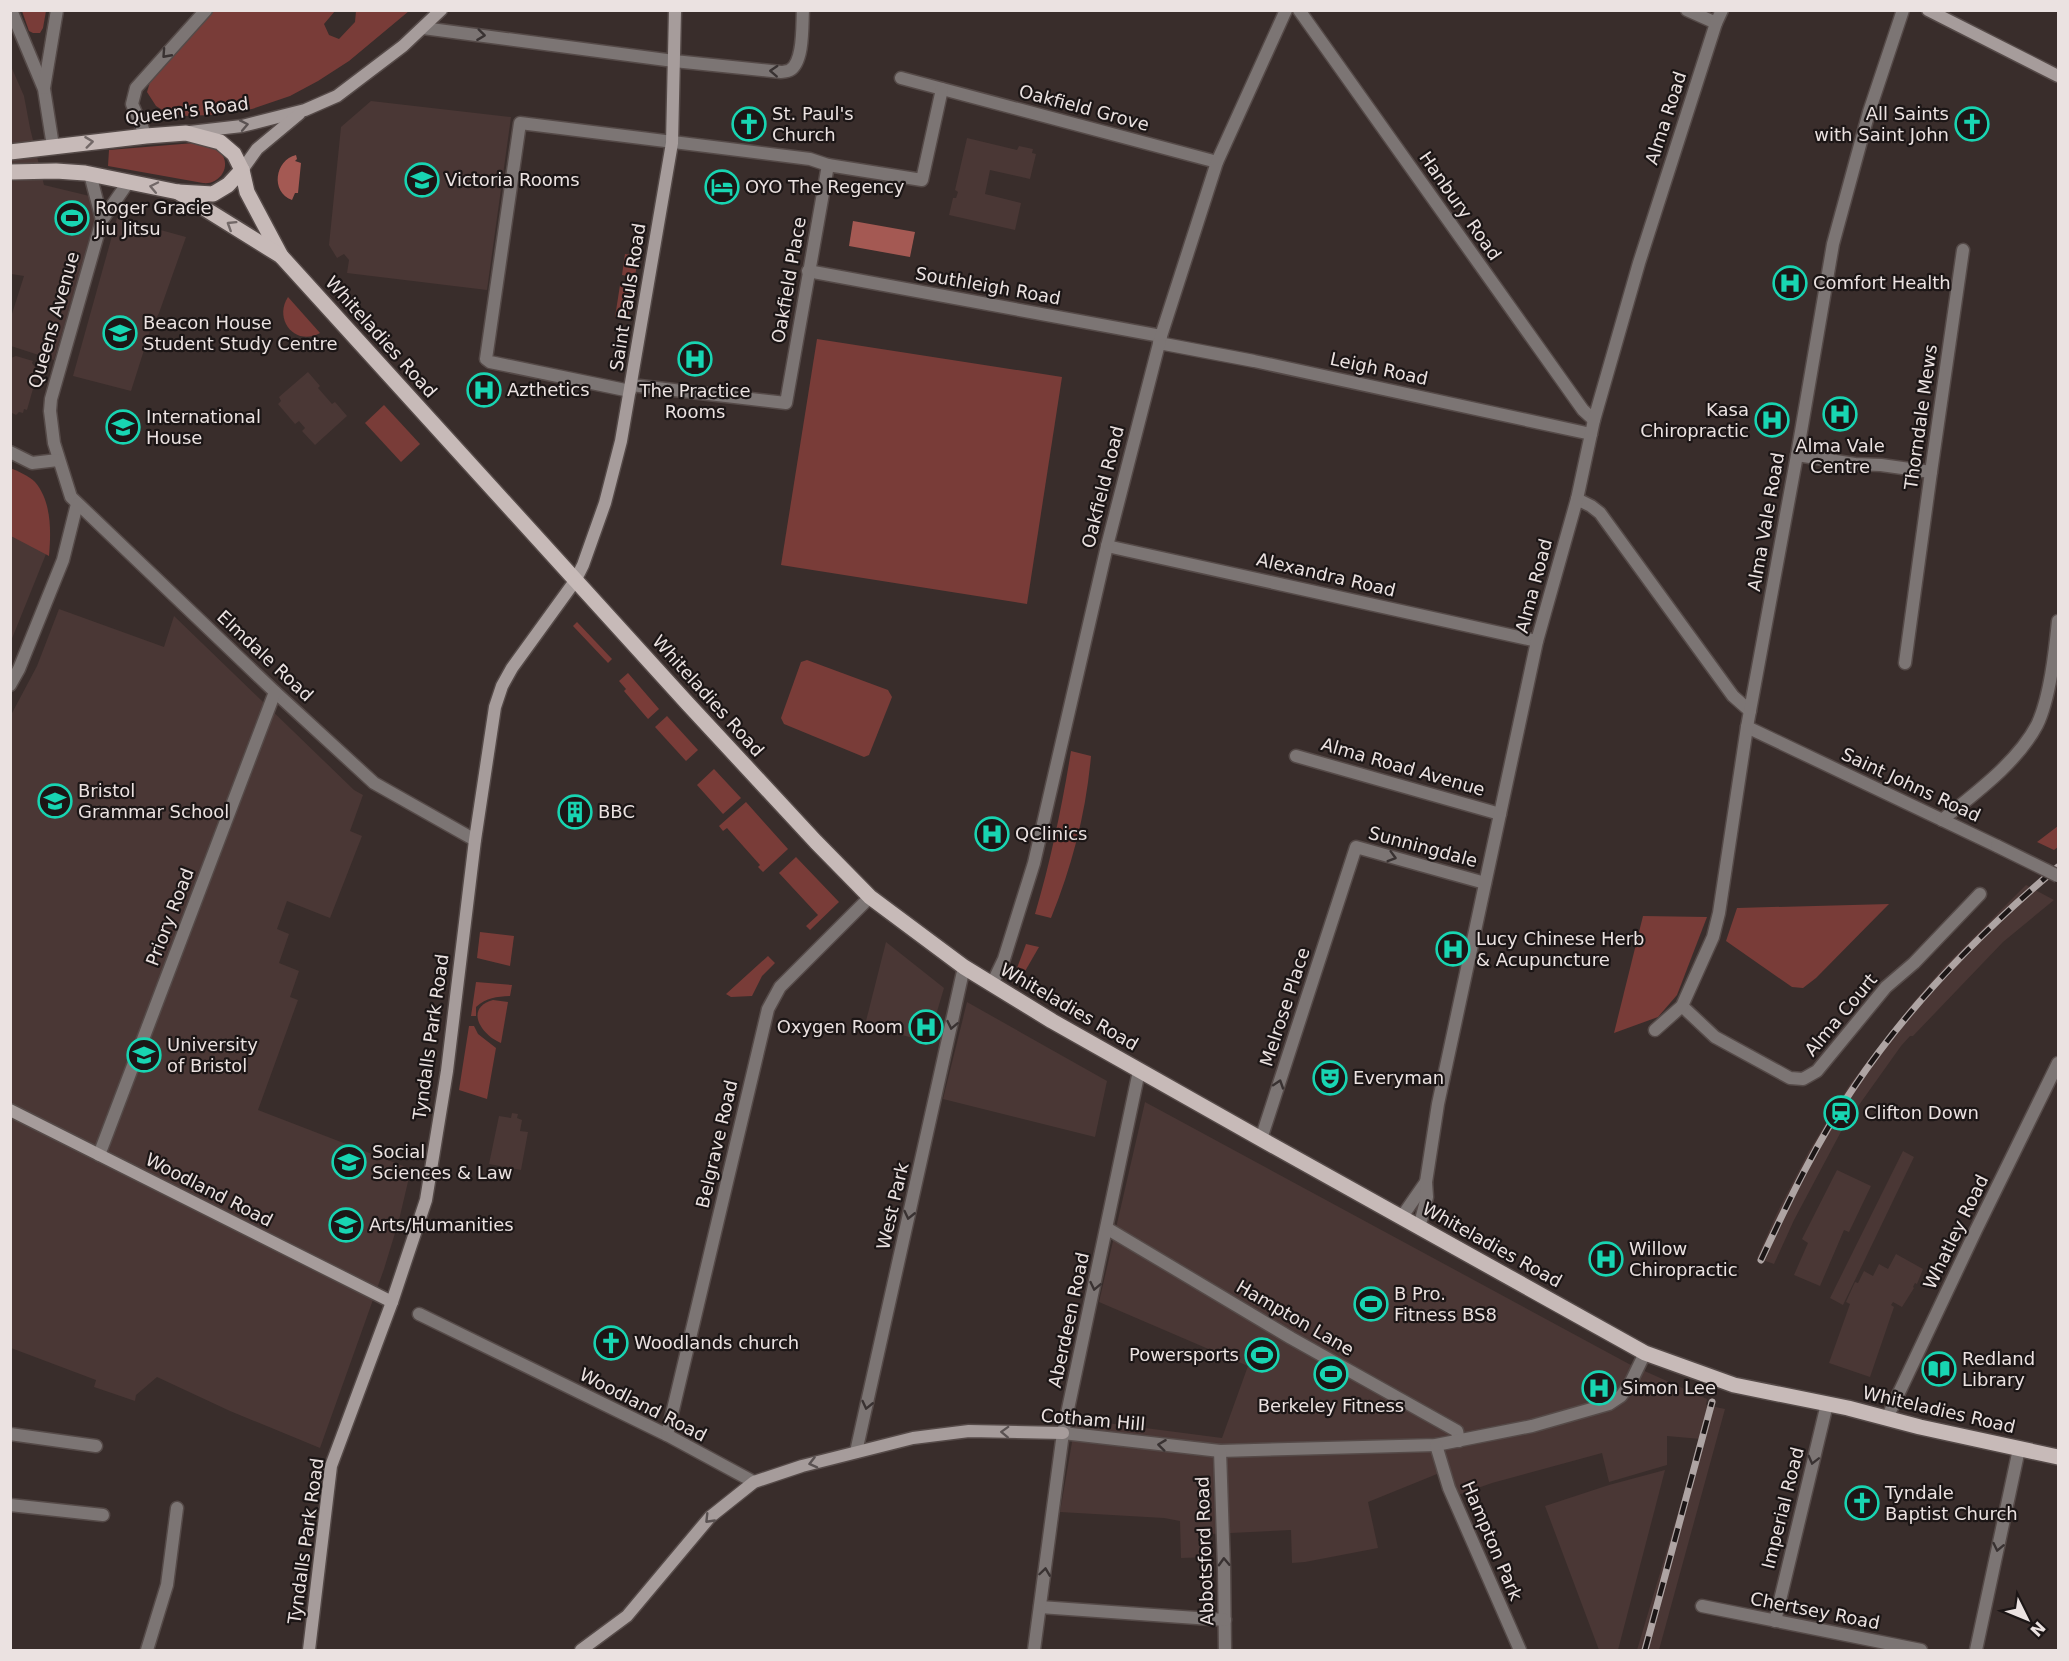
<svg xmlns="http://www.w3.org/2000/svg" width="2069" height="1661" viewBox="0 0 2069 1661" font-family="'DejaVu Sans',sans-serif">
<rect width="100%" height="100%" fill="#392d2b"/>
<g fill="#4a3735">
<polygon points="10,64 24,96 30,128 44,185 102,199 54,360 11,346 11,317 24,276 11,274"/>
<polygon points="371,101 511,117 487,290 347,273 349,260 344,254 337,258 329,245 341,127"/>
<polygon points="967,138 1017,150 1019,146 1033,149 1032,153 1036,154 1030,179 990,170 985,194 1021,203 1015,230 949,215 953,198 956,198 958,192 955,190"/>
<polygon points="117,218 186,237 159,313 151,328 131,391 73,376"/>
<polygon points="16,356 33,361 32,363 38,371 27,410 24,409 23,413 19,412 16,415 10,412 11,358"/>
<polygon points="308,372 320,386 318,388 332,404 335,402 347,416 315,445 302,431 305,428 299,421 295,424 278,404 281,401 279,397"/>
<polygon points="11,475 48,549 11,641"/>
<polygon points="59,609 164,647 174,616 354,790 363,795 350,831 362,836 330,918 287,901 277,929 289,934 279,963 299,971 290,997 298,1000 258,1110 411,1169 399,1220 384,1269 320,1448 230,1411 157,1377 136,1395 135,1401 94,1387 96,1380 11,1348 11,715 37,666"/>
<polygon points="2026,885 2054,900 2003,942 1913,1036 1910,1036 1901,1046 1844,1126 1794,1220 1774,1264 1757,1258 1777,1213 1809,1151 1850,1084 1912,1004 1944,967"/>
<polygon points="886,942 944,988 928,1042 865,1025"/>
<polygon points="967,1002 1107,1081 1095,1137 943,1099"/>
<polygon points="1145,1102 1629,1364 1707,1399 1706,1405 1725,1409 1659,1650 1637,1650 1695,1456 1701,1439 1667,1436 1667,1465 1609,1482 1602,1453 1492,1483 1452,1497 1442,1472 1368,1502 1378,1548 1305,1562 1292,1563 1291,1530 1210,1534 1210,1557 1181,1558 1180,1521 1164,1518 1060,1512 1076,1419 1222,1438 1248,1366 1099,1302"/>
<polygon points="512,1113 518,1114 517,1118 522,1120 520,1131 528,1132 521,1170 489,1164 499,1116 511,1118"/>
<polygon points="1903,1151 1914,1157 1843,1305 1830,1298"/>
<polygon points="1837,1170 1871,1186 1849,1232 1844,1230 1820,1286 1794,1275 1808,1243 1802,1239"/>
<polygon points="1600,1245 1621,1257 1612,1273 1591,1261"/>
<polygon points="1896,1254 1923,1269 1917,1284 1915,1283 1913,1287 1914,1288 1902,1307 1893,1302 1891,1305 1894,1307 1870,1377 1829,1363 1850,1304 1846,1302 1855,1282 1858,1283 1864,1271 1873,1276 1879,1264 1888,1269"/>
<polygon points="1665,1470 1618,1650 1599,1650 1545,1506 1609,1485"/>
</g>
<g fill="#793c38">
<polygon points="22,11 46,11 43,28 40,33 33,33 29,31"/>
<polygon points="214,11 335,11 324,24 329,35 339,39 355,22 356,11 409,11 349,61 318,81 290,96 252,109 211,115 182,116 164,111 156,106 147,92 150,82"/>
<path d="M 194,143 C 204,144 214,145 221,153 C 232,167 219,185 203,183 L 108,166 L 109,150 Z"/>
<polygon points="625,254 638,256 635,277 622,275"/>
<polygon points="620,285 633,287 628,319 615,317"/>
<path d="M 288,297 L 320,333 C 296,347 273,320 288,297 Z"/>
<polygon points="817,339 1062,377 1027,604 781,565"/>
<polygon points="384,405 420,444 401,462 365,423"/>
<path d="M 10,468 C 18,471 29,476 35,482 C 52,502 51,532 49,556 L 11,536 Z"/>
<polygon points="577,622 612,659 608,663 573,626"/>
<polygon points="807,660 888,690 892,697 869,755 864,757 784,724 781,718 801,662"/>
<polygon points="628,673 659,709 648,719 624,691 626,689 619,681"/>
<polygon points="667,716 698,750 686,761 655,727"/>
<path d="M 1071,751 L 1091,756 C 1086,813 1072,866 1051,918 L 1035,914 C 1051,860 1062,806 1071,751 Z"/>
<polygon points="714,769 741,798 723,814 697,785"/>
<polygon points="746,802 788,849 763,872 758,867 760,865 727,828 723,831 719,826"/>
<polygon points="2058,826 2058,847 2054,850 2037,842"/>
<polygon points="796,857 839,902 810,930 806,926 818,915 779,873"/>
<polygon points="1889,904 1816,978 1803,988 1792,987 1726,941 1737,908"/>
<polygon points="1643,916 1707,917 1677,995 1658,1017 1614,1033"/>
<polygon points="480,932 514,936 510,966 477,958"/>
<polygon points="1026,944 1039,947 1024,973 1022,973 1017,968"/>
<polygon points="768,956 775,963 762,976 752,996 731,997 726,994"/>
<path d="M 476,982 L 512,985 L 510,996 C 496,997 487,997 476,1007 L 476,1016 L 471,1016 Z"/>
<path d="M 493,1000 L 508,1002 L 501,1043 C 481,1035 464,1008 493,1000 Z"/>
<polygon points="469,1026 474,1026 478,1034 496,1048 487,1099 459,1090"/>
</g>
<g fill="#a45953">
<path d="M 296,155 L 297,159 L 295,161 L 301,163 L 298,193 L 295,193 L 292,200 C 270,192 275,160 296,155 Z"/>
<polygon points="853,221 915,232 910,257 849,246"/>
</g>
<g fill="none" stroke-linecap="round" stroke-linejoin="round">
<g stroke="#554a48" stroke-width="15">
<g id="street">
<polyline points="11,10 44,89 53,146"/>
<polyline points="1299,10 1583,410 1594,420"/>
<polyline points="1687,10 1716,23"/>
<path d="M 423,28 L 674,61 L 781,72 C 782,72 789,71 790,70 C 804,62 802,25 803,10"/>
<polyline points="901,78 1217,162"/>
<polyline points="44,88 57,10"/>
<polyline points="146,136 132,104 136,88 206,10"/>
<polyline points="90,174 102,220"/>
<polyline points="129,181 102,220 51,399 50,411 54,443 71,497 275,692 374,783 475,840"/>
<polyline points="808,271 1161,336"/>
<polyline points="1159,343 1254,361 1591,434"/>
<polyline points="631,385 786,403 828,165"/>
<polyline points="630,391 490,362 486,359 520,123 810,159 828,165 922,180 942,89"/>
<polyline points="10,452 32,463 58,460"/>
<polyline points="1797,455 1855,464 1881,465 1931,472"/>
<polyline points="1577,499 1591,506 1600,513 1733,696 1750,711"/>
<polyline points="1107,546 1537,641"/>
<polyline points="1905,663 1931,472 1963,250"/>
<polyline points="10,685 19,669 63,560 77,504"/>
<polyline points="1747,727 1997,846"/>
<polyline points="1296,756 1500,814"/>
<path d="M 1942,820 C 1974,794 2017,763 2037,725 C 2050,698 2055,651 2058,621"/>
<polyline points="992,984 1004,959 1034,863 1107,546 1161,336 1217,162 1286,10"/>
<polyline points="1682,1006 1715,1037 1790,1078 1803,1079 1817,1071 1886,987 1914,963 1980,894"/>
<polyline points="1655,1030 1682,1006 1713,937 1719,913 1747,727 1797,455 1833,244 1869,112 1903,10"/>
<polyline points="1261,1139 1356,847 1485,883"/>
<polyline points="99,1155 275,692"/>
<polyline points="1401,1218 1426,1182"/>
<polyline points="1419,1228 1427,1197 1426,1182 1438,1104 1537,641 1577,499 1594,420 1639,263 1716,23 1722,10"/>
<polyline points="1108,1229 1291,1338 1457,1431 1459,1441"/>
<polyline points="419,1314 667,1435 754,1482"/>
<polyline points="1887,1418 1976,1230 2058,1063"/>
<polyline points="1063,1433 1220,1451 1436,1445 1532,1426 1609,1404 1621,1396 1630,1384 1645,1353"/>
<polyline points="10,1434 96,1446"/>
<polyline points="667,1435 768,1009 780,987 870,897"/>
<polyline points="1436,1445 1449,1488 1520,1650"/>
<polyline points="1220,1451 1224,1569 1225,1650"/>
<polyline points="856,1452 964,967"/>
<polyline points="10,1505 103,1515"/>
<polyline points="1702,1606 1921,1650"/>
<polyline points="1040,1607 1225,1620"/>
<polyline points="1775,1621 1827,1404"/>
<polyline points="147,1650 167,1585 177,1508"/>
<polyline points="1034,1650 1063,1433 1139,1071"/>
<polyline points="1976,1650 2019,1449"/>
</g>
</g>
<g stroke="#554a48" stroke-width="15">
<g id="secondary">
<polyline points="1928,10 2058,76"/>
<polyline points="190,132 242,126 305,110 337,96 403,46 441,10"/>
<polyline points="242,170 257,149 299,114"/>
<polyline points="10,1110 392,1302"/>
<polyline points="309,1650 331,1466 392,1302 426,1200 447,1071 475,840 495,707 502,686 512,668 575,581 583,565 605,503 621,441 672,143 675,10"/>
<polyline points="581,1650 627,1616 710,1517 754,1482 802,1466 913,1438 969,1431 1063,1433"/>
</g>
</g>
<g stroke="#554a48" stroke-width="18">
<g id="primary">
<polyline points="10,152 146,136 186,133 220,142 234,154 242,170 247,192 281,256"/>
<polyline points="10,172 56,171 85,173 178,192 213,194 228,185 242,170"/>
<polyline points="178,192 281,256 688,704 816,842 870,897 964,967 1052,1021 1261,1139 1645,1353 1734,1385 1848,1408 1920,1427 2058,1457"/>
</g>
</g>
<use href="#street" stroke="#7c7574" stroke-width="12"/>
<use href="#secondary" stroke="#a69c9b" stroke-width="12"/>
<use href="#primary" stroke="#c7bab8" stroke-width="15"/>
<g stroke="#aea4a3" stroke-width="7">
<g id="rail">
<path d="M 1761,1260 C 1789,1200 1817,1141 1854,1087 C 1909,1005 1983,930 2058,867"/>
<polyline points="1645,1650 1712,1402"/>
</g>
</g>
<use href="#rail" stroke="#1c1616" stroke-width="4.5" stroke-dasharray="14" stroke-linecap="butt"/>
<g stroke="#554a48" stroke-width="15" stroke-linecap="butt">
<polyline id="street-bridge" points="1997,846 2058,876"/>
</g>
<use href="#street-bridge" stroke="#7c7574" stroke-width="12"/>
</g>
<defs><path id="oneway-chevron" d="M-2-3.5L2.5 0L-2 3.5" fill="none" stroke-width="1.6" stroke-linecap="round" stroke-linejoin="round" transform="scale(1.5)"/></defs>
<g stroke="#393232">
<use href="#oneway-chevron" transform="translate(481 35) rotate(7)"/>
<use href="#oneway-chevron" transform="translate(166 54) rotate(132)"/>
<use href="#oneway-chevron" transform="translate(774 71) rotate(-177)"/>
<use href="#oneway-chevron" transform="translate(1392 857) rotate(16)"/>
<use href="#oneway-chevron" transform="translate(952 1025) rotate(102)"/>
<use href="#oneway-chevron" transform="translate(1279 1084) rotate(-72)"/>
<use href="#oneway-chevron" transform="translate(909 1215) rotate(103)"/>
<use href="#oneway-chevron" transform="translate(1095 1286) rotate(102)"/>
<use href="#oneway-chevron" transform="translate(867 1405) rotate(103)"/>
<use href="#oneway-chevron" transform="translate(1162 1445) rotate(-173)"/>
<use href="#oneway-chevron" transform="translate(1813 1460) rotate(104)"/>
<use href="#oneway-chevron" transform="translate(1998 1547) rotate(102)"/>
<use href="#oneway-chevron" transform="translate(1224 1562) rotate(-92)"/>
<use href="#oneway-chevron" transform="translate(1045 1572) rotate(-82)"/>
</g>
<g stroke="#5a5252">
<use href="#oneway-chevron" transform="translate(244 125) rotate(-11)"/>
<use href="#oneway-chevron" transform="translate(1005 1432) rotate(-178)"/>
<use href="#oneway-chevron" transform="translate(813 1463) rotate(166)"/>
<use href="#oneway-chevron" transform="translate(709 1519) rotate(134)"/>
</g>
<g stroke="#726867">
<use href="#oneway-chevron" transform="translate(89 142) rotate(-7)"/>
<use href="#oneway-chevron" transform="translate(154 187) rotate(-168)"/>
<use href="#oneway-chevron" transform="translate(231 225) rotate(-148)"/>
</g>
<defs>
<g id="church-ring" transform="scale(1.725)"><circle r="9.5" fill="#1c1616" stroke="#18d5b2" stroke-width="1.5"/><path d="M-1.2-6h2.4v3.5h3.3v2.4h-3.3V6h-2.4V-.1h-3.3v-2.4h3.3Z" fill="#18d5b2"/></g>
<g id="university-ring" transform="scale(1.725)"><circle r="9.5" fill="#1c1616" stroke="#18d5b2" stroke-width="1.5"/><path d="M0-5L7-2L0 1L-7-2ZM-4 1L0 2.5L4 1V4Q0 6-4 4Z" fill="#18d5b2"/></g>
<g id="hotel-ring" transform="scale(1.725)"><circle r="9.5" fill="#1c1616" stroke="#18d5b2" stroke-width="1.5"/><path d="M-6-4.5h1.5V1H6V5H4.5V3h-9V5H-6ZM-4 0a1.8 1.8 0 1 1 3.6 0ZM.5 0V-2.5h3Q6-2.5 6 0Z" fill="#18d5b2"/></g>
<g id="stadium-ring" transform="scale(1.725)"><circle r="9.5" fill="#1c1616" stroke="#18d5b2" stroke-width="1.5"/><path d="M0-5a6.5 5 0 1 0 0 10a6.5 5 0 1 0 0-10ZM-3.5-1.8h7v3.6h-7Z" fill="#18d5b2"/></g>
<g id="hospital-ring" transform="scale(1.725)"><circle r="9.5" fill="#1c1616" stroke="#18d5b2" stroke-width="1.5"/><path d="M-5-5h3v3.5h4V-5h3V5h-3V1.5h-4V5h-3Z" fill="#18d5b2"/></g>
<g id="school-ring" transform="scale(1.725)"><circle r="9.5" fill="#1c1616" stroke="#18d5b2" stroke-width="1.5"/><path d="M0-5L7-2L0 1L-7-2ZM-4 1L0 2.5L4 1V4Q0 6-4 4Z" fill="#18d5b2"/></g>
<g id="building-ring" transform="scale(1.725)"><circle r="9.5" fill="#1c1616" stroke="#18d5b2" stroke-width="1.5"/><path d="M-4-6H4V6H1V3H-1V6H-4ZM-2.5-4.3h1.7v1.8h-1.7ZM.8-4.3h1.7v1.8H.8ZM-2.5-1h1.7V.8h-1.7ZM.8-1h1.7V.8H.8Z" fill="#18d5b2"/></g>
<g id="theatre-ring" transform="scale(1.725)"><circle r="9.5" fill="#1c1616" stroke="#18d5b2" stroke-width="1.5"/><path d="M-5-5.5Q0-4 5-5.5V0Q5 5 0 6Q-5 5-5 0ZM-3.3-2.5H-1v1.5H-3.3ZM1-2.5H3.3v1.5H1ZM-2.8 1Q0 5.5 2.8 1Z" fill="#18d5b2"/></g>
<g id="station-ring" transform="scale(1.725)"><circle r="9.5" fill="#1c1616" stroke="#18d5b2" stroke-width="1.5"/><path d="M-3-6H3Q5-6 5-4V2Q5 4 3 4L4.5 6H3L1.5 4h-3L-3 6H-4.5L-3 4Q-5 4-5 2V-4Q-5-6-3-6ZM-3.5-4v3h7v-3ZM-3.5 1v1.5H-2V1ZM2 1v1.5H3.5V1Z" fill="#18d5b2"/></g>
<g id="library-ring" transform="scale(1.725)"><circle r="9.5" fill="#1c1616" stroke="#18d5b2" stroke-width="1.5"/><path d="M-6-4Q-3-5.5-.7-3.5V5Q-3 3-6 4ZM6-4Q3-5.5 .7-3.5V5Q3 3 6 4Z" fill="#18d5b2"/></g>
</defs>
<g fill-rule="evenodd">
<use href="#church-ring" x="749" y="124"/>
<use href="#church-ring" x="1972" y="124"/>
<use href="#university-ring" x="422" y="180"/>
<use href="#hotel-ring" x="722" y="187"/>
<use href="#stadium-ring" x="72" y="218"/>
<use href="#hospital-ring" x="1790" y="283"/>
<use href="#university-ring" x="120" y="333"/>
<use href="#hospital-ring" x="695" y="359"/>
<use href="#hospital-ring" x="484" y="390"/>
<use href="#hospital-ring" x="1840" y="414"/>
<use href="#hospital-ring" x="1772" y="420"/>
<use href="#university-ring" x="123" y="427"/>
<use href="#school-ring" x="55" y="801"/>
<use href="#building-ring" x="575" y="812"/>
<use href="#hospital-ring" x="992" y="834"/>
<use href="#hospital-ring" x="1453" y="949"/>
<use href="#hospital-ring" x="926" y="1027"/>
<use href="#university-ring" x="144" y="1055"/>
<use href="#theatre-ring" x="1330" y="1078"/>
<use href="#station-ring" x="1841" y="1113"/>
<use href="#university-ring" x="349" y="1162"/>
<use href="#university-ring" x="346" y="1225"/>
<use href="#hospital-ring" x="1606" y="1259"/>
<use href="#stadium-ring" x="1371" y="1304"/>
<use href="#church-ring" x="611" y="1343"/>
<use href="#stadium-ring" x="1262" y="1355"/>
<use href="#library-ring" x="1939" y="1369"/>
<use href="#stadium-ring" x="1331" y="1374"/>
<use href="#hospital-ring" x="1599" y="1388"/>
<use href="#church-ring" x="1862" y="1503"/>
</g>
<g text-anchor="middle" stroke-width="4.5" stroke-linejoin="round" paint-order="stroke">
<g font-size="18" fill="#ebe2e1" stroke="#1c1616">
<text transform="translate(1084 108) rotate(15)" y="6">Oakfield Grove</text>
<text transform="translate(187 111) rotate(-7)" y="6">Queen's Road</text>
<text transform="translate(1666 118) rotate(-72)" y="6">Alma Road</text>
<text transform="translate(1460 206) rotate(55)" y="6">Hanbury Road</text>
<text transform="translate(789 280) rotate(-80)" y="6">Oakfield Place</text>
<text transform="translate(988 286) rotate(10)" y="6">Southleigh Road</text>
<text transform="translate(628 297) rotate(-81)" y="6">Saint Pauls Road</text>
<text transform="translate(54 320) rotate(-74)" y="6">Queens Avenue</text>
<text transform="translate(381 337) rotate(48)" y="6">Whiteladies Road</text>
<text transform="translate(1379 369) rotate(12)" y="6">Leigh Road</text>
<text transform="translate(1921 417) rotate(-82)" y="6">Thorndale Mews</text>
<text transform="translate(1103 487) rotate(-76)" y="6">Oakfield Road</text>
<text transform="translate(1766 522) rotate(-80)" y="6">Alma Vale Road</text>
<text transform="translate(1326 575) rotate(13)" y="6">Alexandra Road</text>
<text transform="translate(1534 586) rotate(-75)" y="6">Alma Road</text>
<text transform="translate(265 656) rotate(43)" y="6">Elmdale Road</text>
<text transform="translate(708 696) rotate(48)" y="6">Whiteladies Road</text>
<text transform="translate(1403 767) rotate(16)" y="6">Alma Road Avenue</text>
<text transform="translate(1911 785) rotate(25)" y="6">Saint Johns Road</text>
<text transform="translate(1423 847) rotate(15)" y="6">Sunningdale</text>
<text transform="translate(170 917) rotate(-69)" y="6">Priory Road</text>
<text transform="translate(1069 1007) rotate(30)" y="6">Whiteladies Road</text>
<text transform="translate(1285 1007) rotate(-72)" y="6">Melrose Place</text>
<text transform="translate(1841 1015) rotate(-50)" y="6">Alma Court</text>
<text transform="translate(431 1037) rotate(-82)" y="6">Tyndalls Park Road</text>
<text transform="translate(717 1144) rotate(-77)" y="6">Belgrave Road</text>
<text transform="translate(209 1190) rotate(27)" y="6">Woodland Road</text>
<text transform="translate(893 1206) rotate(-77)" y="6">West Park</text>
<text transform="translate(1956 1232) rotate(-64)" y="6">Whatley Road</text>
<text transform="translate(1492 1245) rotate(29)" y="6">Whiteladies Road</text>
<text transform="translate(1295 1318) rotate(30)" y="6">Hampton Lane</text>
<text transform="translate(1069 1320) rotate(-78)" y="6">Aberdeen Road</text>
<text transform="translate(643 1405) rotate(27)" y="6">Woodland Road</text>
<text transform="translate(1939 1410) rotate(13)" y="6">Whiteladies Road</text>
<text transform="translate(1093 1420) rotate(5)" y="6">Cotham Hill</text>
<text transform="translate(1783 1508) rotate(-76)" y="6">Imperial Road</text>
<text transform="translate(306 1541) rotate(-82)" y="6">Tyndalls Park Road</text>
<text transform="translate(1492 1541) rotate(67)" y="6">Hampton Park</text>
<text transform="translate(1205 1551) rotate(-92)" y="6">Abbotsford Road</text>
<text transform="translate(1815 1611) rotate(11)" y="6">Chertsey Road</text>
</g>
<g font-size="18" fill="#ebe2e1" stroke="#1c1616" text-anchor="start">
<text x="772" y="120">St. Paul's<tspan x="772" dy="21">Church</tspan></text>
<text x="1949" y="120" text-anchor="end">All Saints<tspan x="1949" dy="21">with Saint John</tspan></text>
<text x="445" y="186">Victoria Rooms</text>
<text x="745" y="193">OYO The Regency</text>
<text x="95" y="214">Roger Gracie<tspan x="95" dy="21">Jiu Jitsu</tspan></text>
<text x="1813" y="289">Comfort Health</text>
<text x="143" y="329">Beacon House<tspan x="143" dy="21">Student Study Centre</tspan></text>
<text x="507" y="396">Azthetics</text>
<text x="695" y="397" text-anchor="middle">The Practice<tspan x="695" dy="21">Rooms</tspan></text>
<text x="1749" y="416" text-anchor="end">Kasa<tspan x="1749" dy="21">Chiropractic</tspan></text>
<text x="146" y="423">International<tspan x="146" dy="21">House</tspan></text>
<text x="1840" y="452" text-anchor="middle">Alma Vale<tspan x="1840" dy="21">Centre</tspan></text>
<text x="78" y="797">Bristol<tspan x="78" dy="21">Grammar School</tspan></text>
<text x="598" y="818">BBC</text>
<text x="1015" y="840">QClinics</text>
<text x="1476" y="945">Lucy Chinese Herb<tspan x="1476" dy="21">&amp; Acupuncture</tspan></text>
<text x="903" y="1033" text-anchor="end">Oxygen Room</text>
<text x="167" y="1051">University<tspan x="167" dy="21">of Bristol</tspan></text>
<text x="1353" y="1084">Everyman</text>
<text x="1864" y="1119">Clifton Down</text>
<text x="372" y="1158">Social<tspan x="372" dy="21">Sciences &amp; Law</tspan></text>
<text x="369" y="1231">Arts/Humanities</text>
<text x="1629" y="1255">Willow<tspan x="1629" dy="21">Chiropractic</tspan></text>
<text x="1394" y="1300">B Pro.<tspan x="1394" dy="21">Fitness BS8</tspan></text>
<text x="634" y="1349">Woodlands church</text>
<text x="1239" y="1361" text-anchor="end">Powersports</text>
<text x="1962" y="1365">Redland<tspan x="1962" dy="21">Library</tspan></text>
<text x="1622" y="1394">Simon Lee</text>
<text x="1331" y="1412" text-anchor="middle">Berkeley Fitness</text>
<text x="1885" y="1499">Tyndale<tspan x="1885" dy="21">Baptist Church</tspan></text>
</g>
</g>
<rect width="2069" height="1661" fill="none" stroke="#ebe2e1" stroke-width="24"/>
<g transform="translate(2027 1619) rotate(133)" stroke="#1c1616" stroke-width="4.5" paint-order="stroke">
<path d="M0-4.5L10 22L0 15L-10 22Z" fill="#ebe2e1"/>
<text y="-9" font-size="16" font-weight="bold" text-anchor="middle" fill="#ebe2e1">N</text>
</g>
</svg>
